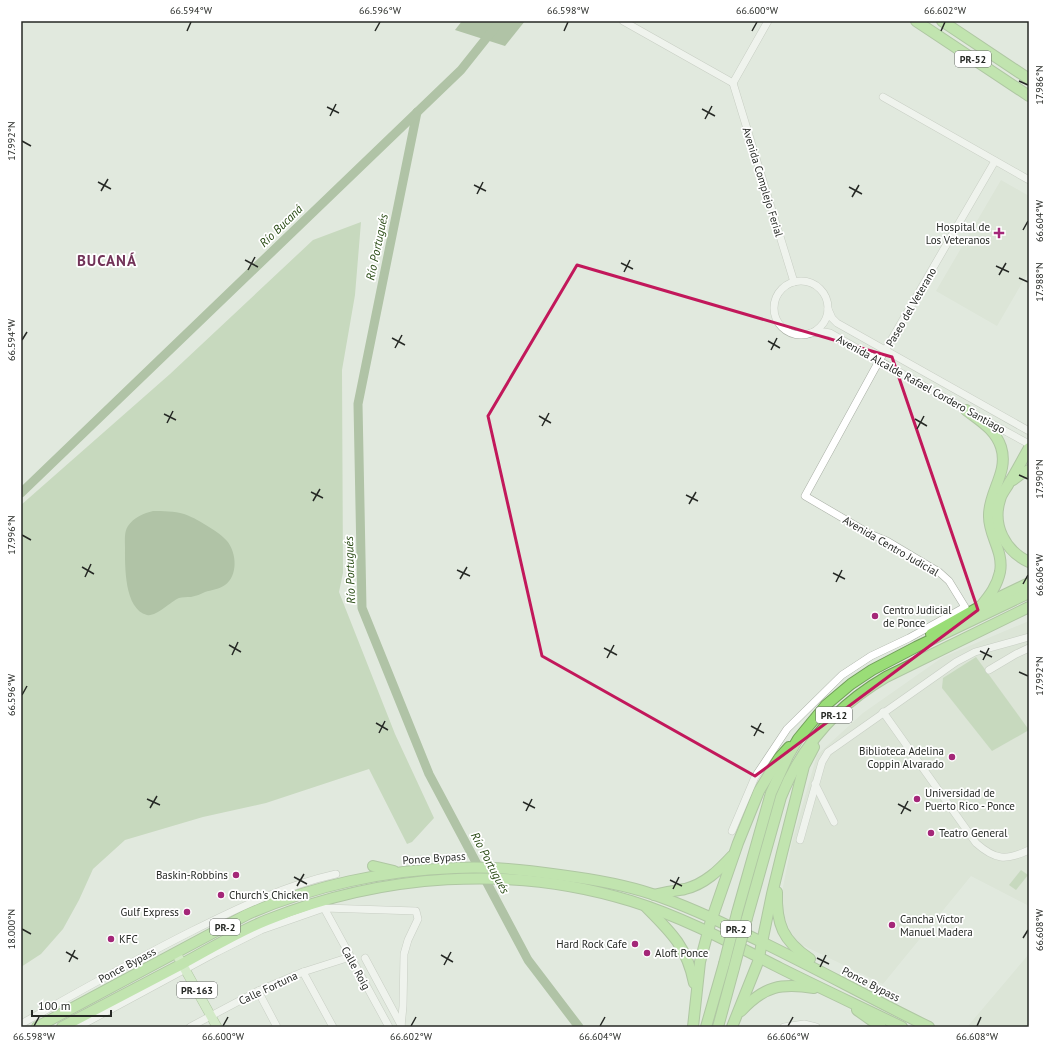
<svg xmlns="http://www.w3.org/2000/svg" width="1050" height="1048" viewBox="0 0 1050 1048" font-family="'PT Sans',sans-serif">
<rect width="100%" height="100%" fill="#e1e9de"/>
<g fill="#d4dfce">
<polygon points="1001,180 1029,196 1029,271 997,326 936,291"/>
<polygon points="1029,621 1029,906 971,876 883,984 798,943 790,931 784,915 783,887 792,842 817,755 863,713 943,657"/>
<polygon points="1029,954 1029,1027 968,1027 968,1026"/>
</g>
<g fill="#a7c598">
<polygon points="361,222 355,295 342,370 343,573 339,592 395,734 434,818 412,842 407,844 369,769 266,803 203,817 125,840 93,869 79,900 63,929 41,954 21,967 21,505 170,374 313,240"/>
<polygon points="976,657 1029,730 992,751 942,688 943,678"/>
<polygon points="1021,870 1028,875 1016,890 1009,885"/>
</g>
<g fill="#739562">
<polygon points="462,21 525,21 505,46 455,30"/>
<path d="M 153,511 C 163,511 174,511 184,514 C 194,517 221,533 227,541 C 237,553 238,576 225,585 C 220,589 211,590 205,592 C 201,594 196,596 191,597 C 187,597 182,597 179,598 C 170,602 156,617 147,615 C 124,609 125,566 125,547 C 125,540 124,532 128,526 C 133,518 144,513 153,511 Z"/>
</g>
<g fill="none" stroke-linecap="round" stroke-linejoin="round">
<g stroke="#739562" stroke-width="9">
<polyline points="417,112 358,404 362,608 429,774 528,960 579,1027"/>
<polyline points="21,493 461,70 500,21"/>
</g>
<g stroke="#a8aea4" stroke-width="8">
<g id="minor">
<polyline points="623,21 733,83"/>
<polyline points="733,83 794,282"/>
<polyline points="733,83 768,21"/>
<polyline points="883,97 1029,180"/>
<circle cx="801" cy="308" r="27"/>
<polyline points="828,309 832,318 837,323 1029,431"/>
<polyline points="811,333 824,332 830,333 970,412"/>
<polyline points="983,419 1029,444"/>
<polyline points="989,670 1016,654 1029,648"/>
<path d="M 883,712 L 976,843 C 995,860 1006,861 1029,850"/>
<polyline points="815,784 834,822"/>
<polyline points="732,831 755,777 787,729 842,675 871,656 909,638 965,607 949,581 939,572 887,541 870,534 805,496 879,361 995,161"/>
<polyline points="800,840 822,762 828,752 956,662 975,652 1029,637"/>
<polyline points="324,908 389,1027"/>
<polyline points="365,958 401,1025"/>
<polyline points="303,972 333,1027"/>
<polyline points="258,991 277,1027"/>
<path d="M 21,1024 C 78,992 134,960 192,931 C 238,908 286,885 336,874"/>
<polyline points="78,1027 217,952 261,930 324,908 416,911 418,919 408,940 404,954 403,1006 401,1027"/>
<polyline points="190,1027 258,991 303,972 350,957"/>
<polyline points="784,1027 804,1024 816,1027"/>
</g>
</g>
<g stroke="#719e5a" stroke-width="10">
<polyline id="major" points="176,953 217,1027"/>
</g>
<g stroke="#719e5a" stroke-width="12">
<g id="highway">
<polyline points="916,21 1029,96"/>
<polyline points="942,21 1029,79"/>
<path d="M 966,410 C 980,421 995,429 1001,447 C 1009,472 989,491 989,515 C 988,535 1004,551 1000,572 C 997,586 990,595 981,606"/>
<path d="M 1029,448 C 1022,460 1016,472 1009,483 C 1006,489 1001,494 1000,500 C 992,525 1005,551 1029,562"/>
<polyline points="1013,480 1021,474 1029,470"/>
<polyline points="931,634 981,606 1029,583"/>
<polyline points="373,866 394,871"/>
<path d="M 777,892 C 776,924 783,941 810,959"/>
<path d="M 654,895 C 664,892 675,891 685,889 C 705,884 719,870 732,856"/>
<path d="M 646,907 C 671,932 687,947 694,983"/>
<polyline points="737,913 771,793 788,756 798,739 826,705 851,684 872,670 916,647 1029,593"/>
<path d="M 747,918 L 781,797 C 802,745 838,705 886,677 L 1029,607"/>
<polyline points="857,1010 881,1027"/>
<path d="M 741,1011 C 764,986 781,983 814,988"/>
<path d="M 37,1027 L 248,914 C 312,886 386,870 455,868 C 491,866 525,870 560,875 C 591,879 622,884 652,894 C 684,905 715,919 745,934 C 807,963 867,997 929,1027"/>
<path d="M 62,1027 C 102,1006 142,985 182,964 C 210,949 237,932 267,920 C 381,874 512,864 631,901 C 683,917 731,943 780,968 C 820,988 861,1007 902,1027"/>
<polyline points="693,1027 700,962 710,924 738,843 759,791 779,758 789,747"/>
<polyline points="706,1027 724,964"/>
<polyline points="718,1027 734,968"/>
<polyline points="732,1027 758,962 772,894 782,853 804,766 814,747"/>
</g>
</g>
<use href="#minor" stroke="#fff" stroke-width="7"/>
<use href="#major" stroke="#c2ebad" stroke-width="9"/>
<use href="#highway" stroke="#9add77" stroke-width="10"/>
<g stroke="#719e5a" stroke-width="12" stroke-linecap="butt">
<g id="highway-bridge">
<polyline points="724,964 737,913"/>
<polyline points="734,968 747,918"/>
</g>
</g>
<use href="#highway-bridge" stroke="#9add77" stroke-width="10"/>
</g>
<path d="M0 0H1050V1048H0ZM 577,265 L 892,357 L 978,610 L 755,776 L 542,656 L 488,416 Z" fill="#e1e9de" fill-opacity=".55" fill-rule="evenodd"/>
<path fill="none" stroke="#c2185b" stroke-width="3" stroke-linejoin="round" d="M 577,265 L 892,357 L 978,610 L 755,776 L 542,656 L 488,416 Z"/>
<path fill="none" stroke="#262925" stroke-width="1.5" d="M 187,31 L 191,22M 375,31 L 380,22M 564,31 L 568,22M 752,31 L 757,22M 941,31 L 945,22M 1019,81 L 1028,85M 327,107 L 339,113M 702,109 L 715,116M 330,116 L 336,104M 705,119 L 712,106M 22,141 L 31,146M 98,182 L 111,189M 474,185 L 486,191M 849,187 L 862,194M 101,191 L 108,179M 477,194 L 483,182M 852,197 L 859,185M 1023,230 L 1028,221M 245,260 L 258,267M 621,263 L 633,269M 996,266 L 1009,272M 248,270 L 255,257M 624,272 L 630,260M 999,275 L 1006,263M 1019,278 L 1028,282M 392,338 L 405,345M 22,340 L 27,332M 768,341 L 780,348M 395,348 L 402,335M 771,350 L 777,338M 164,414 L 176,420M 539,416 L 551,423M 915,419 L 927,426M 167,423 L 173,411M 542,426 L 549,413M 917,429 L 924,416M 1019,475 L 1028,479M 311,492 L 323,498M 686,495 L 698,501M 313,501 L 320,489M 689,504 L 696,492M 22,535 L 31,540M 82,567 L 94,574M 457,570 L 470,576M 833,573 L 845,579M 85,577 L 91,564M 460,579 L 467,567M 836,582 L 842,570M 1023,584 L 1028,575M 229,645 L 241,652M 604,648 L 617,655M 980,651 L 992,657M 232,655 L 238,642M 607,658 L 614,645M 983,660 L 989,648M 1019,672 L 1028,676M 22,695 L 27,686M 376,723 L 388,730M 751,726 L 764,733M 379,733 L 385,721M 754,736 L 761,723M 147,799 L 160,805M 523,802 L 535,808M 898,804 L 911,811M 150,808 L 157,796M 526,811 L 532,799M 901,814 L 908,801M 294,877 L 307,884M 670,880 L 682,886M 297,886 L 304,874M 673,889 L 679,877M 22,929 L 31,934M 1023,938 L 1028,930M 66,952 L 78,959M 441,955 L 453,962M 817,958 L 829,964M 69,962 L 75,950M 444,965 L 451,952M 820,967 L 826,955M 34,1026 L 39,1017M 223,1026 L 228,1017M 411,1026 L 416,1017M 600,1026 L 605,1017M 788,1026 L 793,1017M 977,1026 L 981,1017"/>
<g fill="#a42678" stroke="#fff" stroke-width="1.5">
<path d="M997 227h4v4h4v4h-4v4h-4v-4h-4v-4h4z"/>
<circle cx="875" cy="616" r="4"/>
<circle cx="952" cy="757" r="4"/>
<circle cx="917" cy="799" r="4"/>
<circle cx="931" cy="833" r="4"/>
<circle cx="236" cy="875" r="4"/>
<circle cx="221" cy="895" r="4"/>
<circle cx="187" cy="912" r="4"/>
<circle cx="892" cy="925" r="4"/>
<circle cx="111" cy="939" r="4"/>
<circle cx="635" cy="944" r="4"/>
<circle cx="647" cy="953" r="4"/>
</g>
<g text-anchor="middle" stroke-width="3.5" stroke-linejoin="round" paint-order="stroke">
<g fill="#fff" stroke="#676966" stroke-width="1">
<rect x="955" y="51" width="36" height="16" rx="3"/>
<rect x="816" y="707" width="36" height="16" rx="3"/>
<rect x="210" y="919" width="30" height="16" rx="3"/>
<rect x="721" y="921" width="30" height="16" rx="3"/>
<rect x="177" y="982" width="40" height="16" rx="3"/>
</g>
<g font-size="10" font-weight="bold" fill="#262925">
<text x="973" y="63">PR-52</text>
<text x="834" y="719">PR-12</text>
<text x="225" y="931">PR-2</text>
<text x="736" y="933">PR-2</text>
<text x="197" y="994">PR-163</text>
</g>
<g font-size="11" fill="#262925" stroke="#fff">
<text transform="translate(763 182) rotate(73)" y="4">Avenida Complejo Ferial</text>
<text transform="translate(911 307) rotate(-60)" y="4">Paseo del Veterano</text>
<text transform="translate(921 384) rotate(29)" y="4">Avenida Alcalde Rafael Cordero Santiago</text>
<text transform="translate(891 546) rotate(30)" y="4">Avenida Centro Judicial</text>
<text transform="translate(434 858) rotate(-4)" y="4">Ponce Bypass</text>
<text transform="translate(127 965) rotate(-28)" y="4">Ponce Bypass</text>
<text transform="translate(356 968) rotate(61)" y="4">Calle Roig</text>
<text transform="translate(871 984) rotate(27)" y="4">Ponce Bypass</text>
<text transform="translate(268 988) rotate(-25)" y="4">Calle Fortuna</text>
</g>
<g font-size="11" fill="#262925" stroke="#fff" text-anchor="start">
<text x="990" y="231" text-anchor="end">Hospital de<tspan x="990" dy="13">Los Veteranos</tspan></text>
<text x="883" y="614">Centro Judicial<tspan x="883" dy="13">de Ponce</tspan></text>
<text x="944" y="755" text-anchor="end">Biblioteca Adelina<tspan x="944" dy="13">Coppin Alvarado</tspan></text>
<text x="925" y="797">Universidad de<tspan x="925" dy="13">Puerto Rico - Ponce</tspan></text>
<text x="939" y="837">Teatro General</text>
<text x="228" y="879" text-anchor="end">Baskin-Robbins</text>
<text x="229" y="899">Church's Chicken</text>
<text x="179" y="916" text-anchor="end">Gulf Express</text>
<text x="900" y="923">Cancha Víctor<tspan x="900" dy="13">Manuel Madera</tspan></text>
<text x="119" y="943">KFC</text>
<text x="627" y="948" text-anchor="end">Hard Rock Cafe</text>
<text x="655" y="957">Aloft Ponce</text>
</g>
<g font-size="12" font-style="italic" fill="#274912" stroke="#fff">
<text transform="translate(281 226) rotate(-44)" y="4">Río Bucaná</text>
<text transform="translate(377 247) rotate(-78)" y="4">Río Portugués</text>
<text transform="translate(350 570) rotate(-92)" y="4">Río Portugués</text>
<text transform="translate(490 863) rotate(62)" y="4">Río Portugués</text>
</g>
<g font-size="15" font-weight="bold" letter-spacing="1" fill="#723358" stroke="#fff">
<text x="107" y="266">BUCANÁ</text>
</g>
</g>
<rect width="1050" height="1048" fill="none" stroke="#ffffff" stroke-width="44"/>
<path d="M32 1010v6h79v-6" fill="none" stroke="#262925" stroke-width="2"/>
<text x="38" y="1010" font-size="12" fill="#262925" stroke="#ffffff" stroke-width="3" paint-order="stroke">100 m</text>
<rect x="22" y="22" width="1006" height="1004" fill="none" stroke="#262925" stroke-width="1.5"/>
<g font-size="10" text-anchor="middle" fill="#262925">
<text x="191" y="14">66.594°W</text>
<text x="380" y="14">66.596°W</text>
<text x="568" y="14">66.598°W</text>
<text x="757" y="14">66.600°W</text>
<text x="945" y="14">66.602°W</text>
<text transform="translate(1039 85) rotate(-90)" y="4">17.986°N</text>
<text transform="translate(11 141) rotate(-90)" y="4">17.992°N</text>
<text transform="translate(1039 221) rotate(-90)" y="4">66.604°W</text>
<text transform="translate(1039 282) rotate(-90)" y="4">17.988°N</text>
<text transform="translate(11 340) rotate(-90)" y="4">66.594°W</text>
<text transform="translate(1039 479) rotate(-90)" y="4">17.990°N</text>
<text transform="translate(11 535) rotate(-90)" y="4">17.996°N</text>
<text transform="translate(1039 575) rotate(-90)" y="4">66.606°W</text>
<text transform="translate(1039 676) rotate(-90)" y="4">17.992°N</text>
<text transform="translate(11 695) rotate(-90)" y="4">66.596°W</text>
<text transform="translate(11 929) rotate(-90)" y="4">18.000°N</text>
<text transform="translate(1039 930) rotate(-90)" y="4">66.608°W</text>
<text x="34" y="1040">66.598°W</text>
<text x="223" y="1040">66.600°W</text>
<text x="411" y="1040">66.602°W</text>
<text x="600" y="1040">66.604°W</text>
<text x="788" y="1040">66.606°W</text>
<text x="977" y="1040">66.608°W</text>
</g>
</svg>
